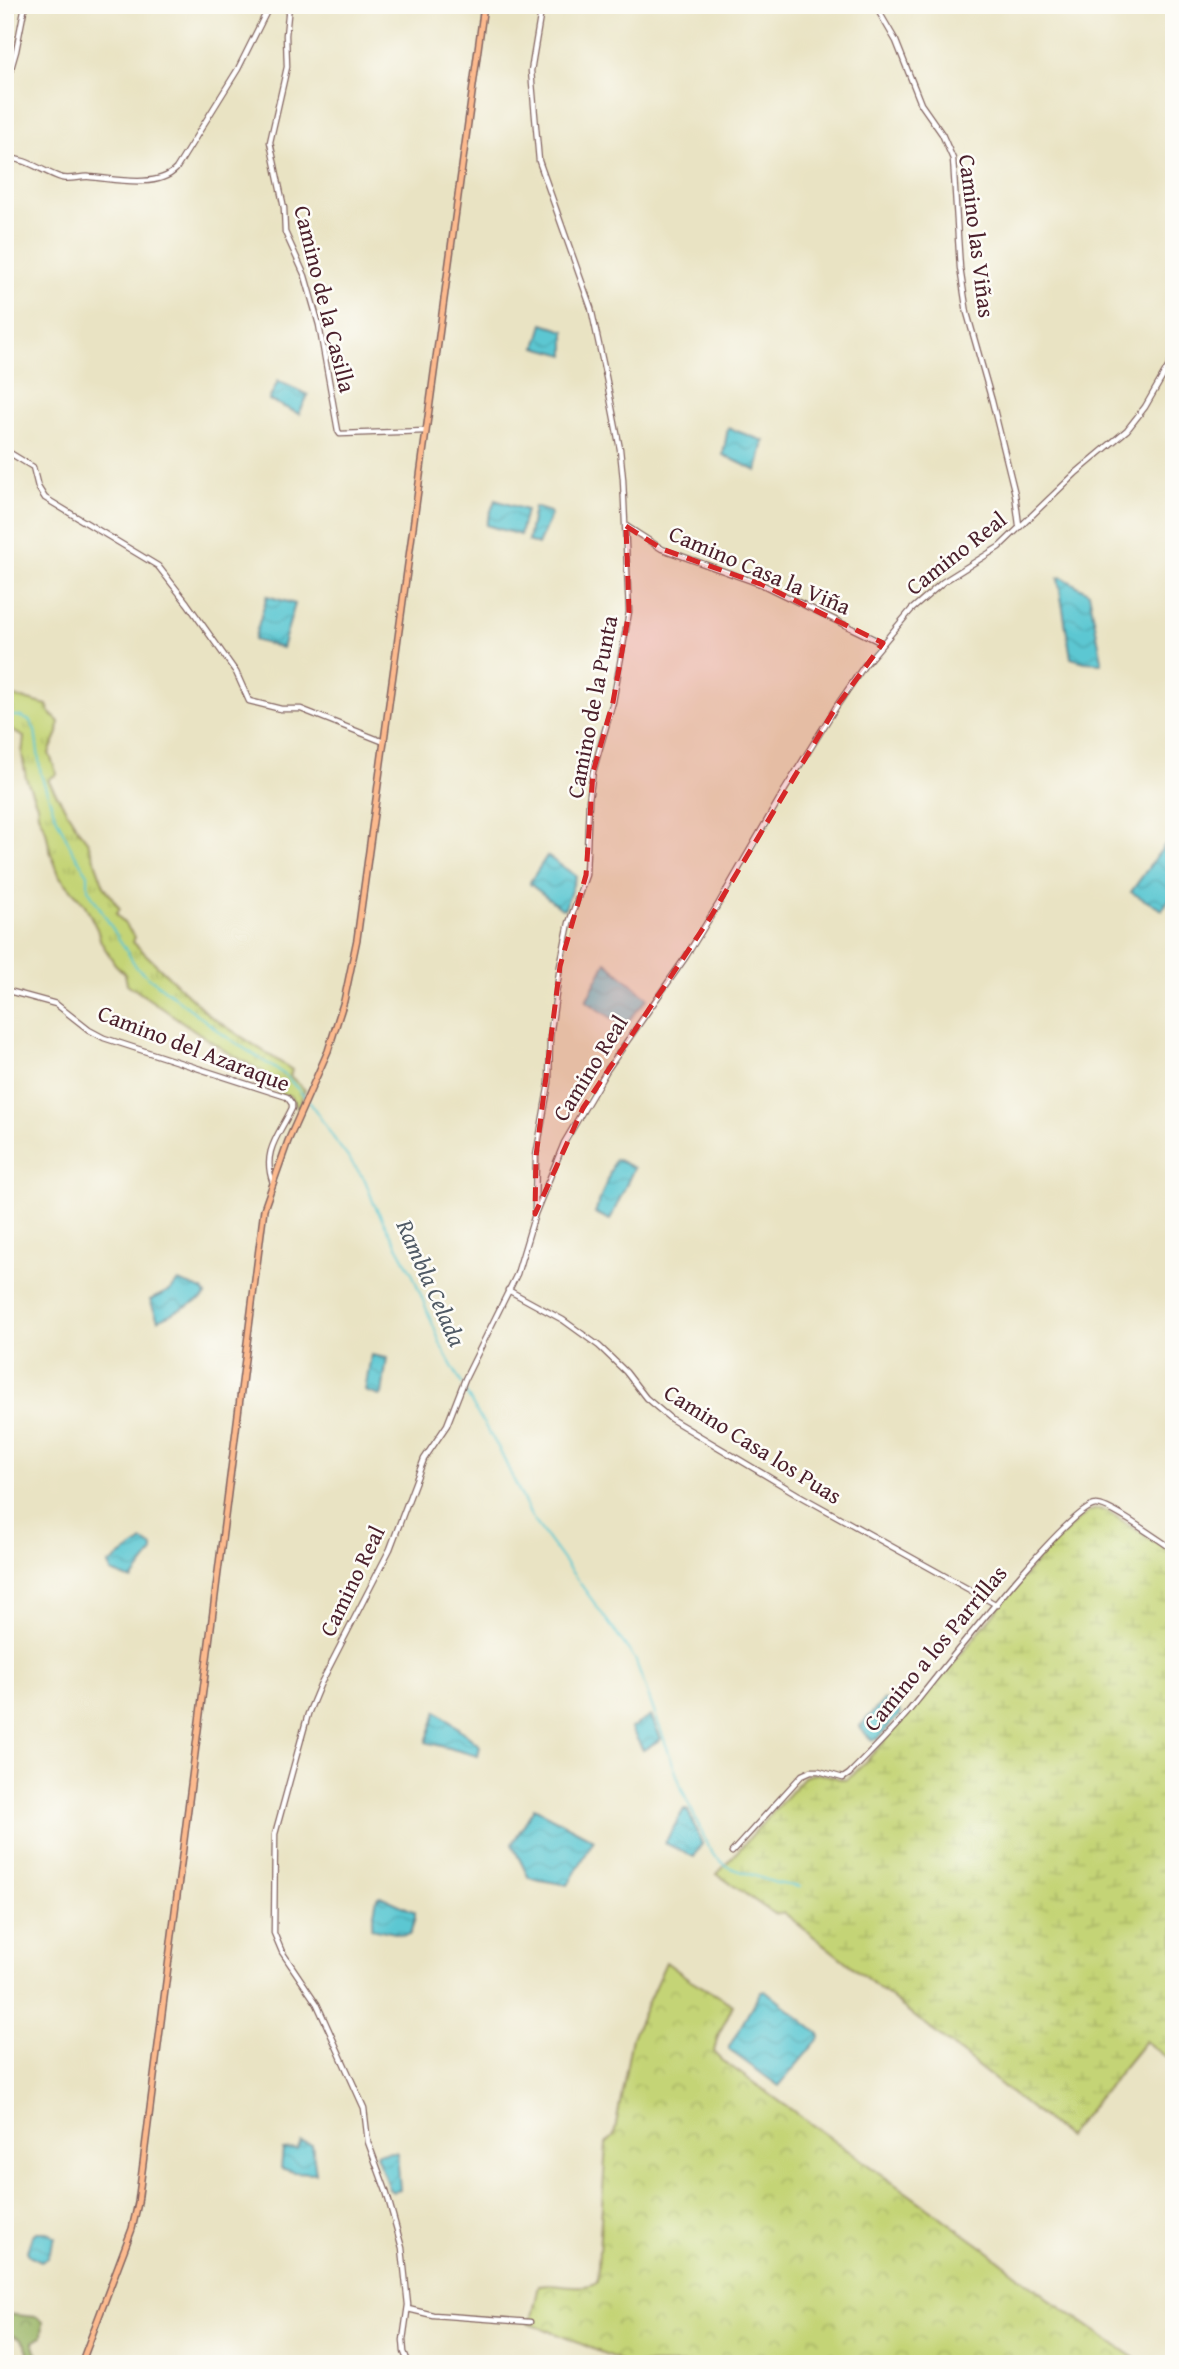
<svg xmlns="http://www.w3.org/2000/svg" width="1179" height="2369" viewBox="0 0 1179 2369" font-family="'Gentium Book Plus',serif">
<defs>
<pattern id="grass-tufts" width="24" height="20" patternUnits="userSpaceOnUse" patternTransform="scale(1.75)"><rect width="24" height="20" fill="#c4d476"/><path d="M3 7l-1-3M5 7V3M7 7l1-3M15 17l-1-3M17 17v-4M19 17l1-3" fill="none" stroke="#aab666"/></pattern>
<pattern id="forest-crowns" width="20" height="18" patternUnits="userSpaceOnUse" patternTransform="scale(1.75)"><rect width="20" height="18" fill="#9bb667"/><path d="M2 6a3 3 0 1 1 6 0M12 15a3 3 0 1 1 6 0" fill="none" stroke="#809355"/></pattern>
<pattern id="wetland-marsh" width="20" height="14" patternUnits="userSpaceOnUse" patternTransform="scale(1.75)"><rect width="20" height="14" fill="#c4d476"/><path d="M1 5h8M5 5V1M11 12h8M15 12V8" fill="none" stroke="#aab666"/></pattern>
<pattern id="park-crowns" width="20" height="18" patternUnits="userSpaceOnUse" patternTransform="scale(1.75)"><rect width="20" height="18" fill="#c4d476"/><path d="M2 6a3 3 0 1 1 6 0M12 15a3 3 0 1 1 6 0" fill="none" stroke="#aab666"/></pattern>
<pattern id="water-waves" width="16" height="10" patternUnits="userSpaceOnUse" patternTransform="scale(1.75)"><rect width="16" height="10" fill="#5bc7d2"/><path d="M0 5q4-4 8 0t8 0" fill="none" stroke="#51aab4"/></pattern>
</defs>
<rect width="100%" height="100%" fill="#fdfcf7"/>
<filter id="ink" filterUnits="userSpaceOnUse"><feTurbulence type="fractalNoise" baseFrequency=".0143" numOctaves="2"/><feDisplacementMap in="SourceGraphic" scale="14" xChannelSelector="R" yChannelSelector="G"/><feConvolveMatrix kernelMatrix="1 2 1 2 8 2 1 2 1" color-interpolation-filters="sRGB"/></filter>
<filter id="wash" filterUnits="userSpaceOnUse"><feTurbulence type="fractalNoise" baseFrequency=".00686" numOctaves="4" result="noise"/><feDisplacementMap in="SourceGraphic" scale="28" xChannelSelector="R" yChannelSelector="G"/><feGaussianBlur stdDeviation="1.57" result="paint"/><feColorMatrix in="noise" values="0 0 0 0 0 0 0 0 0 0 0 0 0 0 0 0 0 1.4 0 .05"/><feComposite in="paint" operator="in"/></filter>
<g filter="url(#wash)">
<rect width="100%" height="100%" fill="#e9e3c3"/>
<polygon fill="url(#grass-tufts)" stroke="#877a50" stroke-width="2" points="5,694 47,705 50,713 59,722 58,733 49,753 57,774 49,779 49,782 78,829 88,842 104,886 120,909 116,913 135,937 133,942 210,1016 292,1070 290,1076 305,1090 298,1108 290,1096 278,1093 278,1089 272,1084 263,1072 225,1051 127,984 125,974 115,964 101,942 97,929 85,905 60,877 50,851 46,831 38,814 37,805 26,778 22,754 24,737 5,727"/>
<path fill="url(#forest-crowns)" stroke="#726a49" stroke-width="2" d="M 5,2314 L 36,2317 L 43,2322 L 42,2336 L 33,2342 L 38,2358 L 37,2364 L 17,2364 L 28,2353 C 27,2343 19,2337 10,2335 L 5,2328 Z"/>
<path fill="url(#wetland-marsh)" stroke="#877a50" stroke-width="2" d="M 1098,1509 L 1107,1511 L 1174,1554 L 1174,2064 L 1145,2041 L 1067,2137 L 784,1913 L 774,1914 L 717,1874 L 804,1777 C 817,1770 831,1777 845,1780 L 853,1775 L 935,1686 L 1039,1558 L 1077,1521 L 1090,1511 Z"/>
<path fill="url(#park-crowns)" stroke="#877a50" stroke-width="2" d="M 666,1962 L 689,1979 L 733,2005 L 717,2038 L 714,2052 L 722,2060 L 985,2249 L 1050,2300 L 1144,2364 L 622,2364 L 615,2358 L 528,2322 L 532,2317 L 539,2285 C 559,2281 578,2292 597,2282 L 606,2144 L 614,2136 L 632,2037 Z"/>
<g fill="url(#water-waves)" stroke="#52737e" stroke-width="2">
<polygon points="543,324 565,331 565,355 536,347"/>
<polygon points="278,381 308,395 299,414 269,400"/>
<polygon points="728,428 764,441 757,471 723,455"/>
<polygon points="495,500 526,510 520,535 486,525"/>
<polygon points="534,507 550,512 551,515 538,545 528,541"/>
<polygon points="1062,577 1089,593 1102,660 1101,663 1085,662 1071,658 1058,578"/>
<polygon points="267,596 295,604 282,648 254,640"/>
<polygon points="1172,835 1174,836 1174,892 1162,910 1131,892"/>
<polygon points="547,856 576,876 565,908 562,909 530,884 530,882"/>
<polygon points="606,962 648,998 624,1026 586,1001"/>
<polygon points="615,1159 634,1168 610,1220 595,1213"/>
<polygon points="178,1281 203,1290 206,1295 202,1299 158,1320 150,1300 171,1290"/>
<polygon points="371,1355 387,1358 382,1394 380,1396 365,1391"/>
<polygon points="143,1541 153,1547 153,1552 132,1580 111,1572 109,1564"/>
<polygon points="884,1700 899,1710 900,1714 878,1739 872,1740 860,1729 860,1726"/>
<polygon points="437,1711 480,1746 478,1756 426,1742"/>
<polygon points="651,1716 661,1739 643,1750 631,1728"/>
<polygon points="534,1808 594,1840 568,1885 529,1878 512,1844"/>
<polygon points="684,1809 688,1811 702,1844 694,1857 665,1843"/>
<polygon points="380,1896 415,1912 415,1918 410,1934 405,1935 371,1928 377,1898"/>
<polygon points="765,1990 819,2034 820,2037 779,2086 729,2050 729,2047 761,1991"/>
<polygon points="301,2142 312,2145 316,2173 293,2172 281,2168 283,2150 298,2149"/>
<polygon points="395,2152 397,2153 400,2190 393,2192 389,2189 376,2155 378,2153"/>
<polygon points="36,2232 48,2232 55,2238 47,2258 41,2261 29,2255 27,2251 32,2236"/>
</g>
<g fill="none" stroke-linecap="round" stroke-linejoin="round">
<g stroke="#5bc7d2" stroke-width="2">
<polyline points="5,716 19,716 30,721 35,730 41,775 54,812 72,850 88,874 88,889 137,968 225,1036 285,1075 305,1097"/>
<polyline points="309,1101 337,1143 365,1180 374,1204 412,1273 443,1350 462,1384"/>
<polyline points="464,1389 477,1413 498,1447 531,1516 635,1659 682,1789 708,1846 715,1856 728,1867 776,1883 800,1887"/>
</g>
</g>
</g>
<g filter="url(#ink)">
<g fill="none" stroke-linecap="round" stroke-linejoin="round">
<g stroke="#826460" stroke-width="7">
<g id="minor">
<polyline points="289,5 286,35 287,67 270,142 284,208 285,232 305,276 319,325 338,431 340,434 426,431"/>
<polyline points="875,5 896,41 921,104 942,134 953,159 960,268 967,313 992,401 1015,494 1019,525"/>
<polyline points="5,89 16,51 25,5"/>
<path d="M 5,158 C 28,158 42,172 62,178 C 71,180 81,176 90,177 C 114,179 157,189 176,169 L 238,69 L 270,5"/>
<polyline points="5,450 33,467 38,487 45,498 158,566 187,603 236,672 249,701 281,709 301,709 384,742"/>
<polyline points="626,526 662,549 763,585 882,643"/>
<path d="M 5,990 L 56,1004 L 89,1030 L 104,1038 L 287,1097 L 292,1104 L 292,1108 C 280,1134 261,1151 273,1183"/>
<polyline points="535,1209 536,1156 549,1083 550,1037 560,966 569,923 586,875 589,800 593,772 613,702 629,612 623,479 620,449 606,377 591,308 539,161 531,71 542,5"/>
<polyline points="508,1290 563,1320 599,1346 626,1372 646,1398 671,1419 797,1494 997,1605"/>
<path d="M 732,1852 L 802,1775 L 811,1771 L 819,1771 L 843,1778 L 849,1774 C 869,1754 889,1734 908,1712 C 934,1681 1068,1506 1096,1505 C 1110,1504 1160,1541 1174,1550"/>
<polyline points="408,2309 433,2315 530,2322"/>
<polyline points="409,2364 404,2352 403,2340 408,2305 402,2248 386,2191 368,2142 364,2108 317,2004 282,1952 274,1933 275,1834 308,1714 320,1685 390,1549 424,1459 447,1425 465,1379 517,1274 535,1214 564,1143 607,1070 685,958 719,903 784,791 836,707 864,666 911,610 943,582 999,547 1077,472 1127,430 1145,407 1174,357"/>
</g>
</g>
<g stroke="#826460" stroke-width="8">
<polyline id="major" points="81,2364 132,2229 138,2203 264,1209 288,1141 328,1051 344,1001 357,939 484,5"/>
</g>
<use href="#minor" stroke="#fff" stroke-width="4.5"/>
<use href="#major" stroke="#fcba8e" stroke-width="5"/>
</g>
</g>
<path fill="#d62828" fill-opacity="0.2" stroke="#d62828" stroke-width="5" stroke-dasharray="14 9" stroke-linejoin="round" d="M 626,526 L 662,549 L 763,585 L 883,643 L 836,707 L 710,918 L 583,1108 L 535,1214 L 536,1156 L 560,966 L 586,875 L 593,772 L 613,702 L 629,612 Z"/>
<g text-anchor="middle" stroke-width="5" stroke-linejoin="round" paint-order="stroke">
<g font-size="23" fill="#4a1f2b" stroke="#fdfcf7">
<text transform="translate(977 236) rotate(83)" y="8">Camino las Viñas</text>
<text transform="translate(325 299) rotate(76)" y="8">Camino de la Casilla</text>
<text transform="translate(956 553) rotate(-38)" y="8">Camino Real</text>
<text transform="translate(760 570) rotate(23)" y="8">Camino Casa la Viña</text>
<text transform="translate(592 707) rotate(-79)" y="8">Camino de la Punta</text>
<text transform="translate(194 1048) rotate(21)" y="8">Camino del Azaraque</text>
<text transform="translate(590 1068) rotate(-58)" y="8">Camino Real</text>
<text transform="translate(753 1444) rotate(32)" y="8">Camino Casa los Puas</text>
<text transform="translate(352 1581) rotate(-64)" y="8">Camino Real</text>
<text transform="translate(935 1648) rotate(-50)" y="8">Camino a los Parrillas</text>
</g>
<g font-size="24" font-style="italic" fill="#505a65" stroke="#fdfcf7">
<text transform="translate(431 1283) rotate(66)" y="8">Rambla Celada</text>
</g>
</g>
<rect width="1179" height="2369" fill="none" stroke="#fdfcf7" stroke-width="28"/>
</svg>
